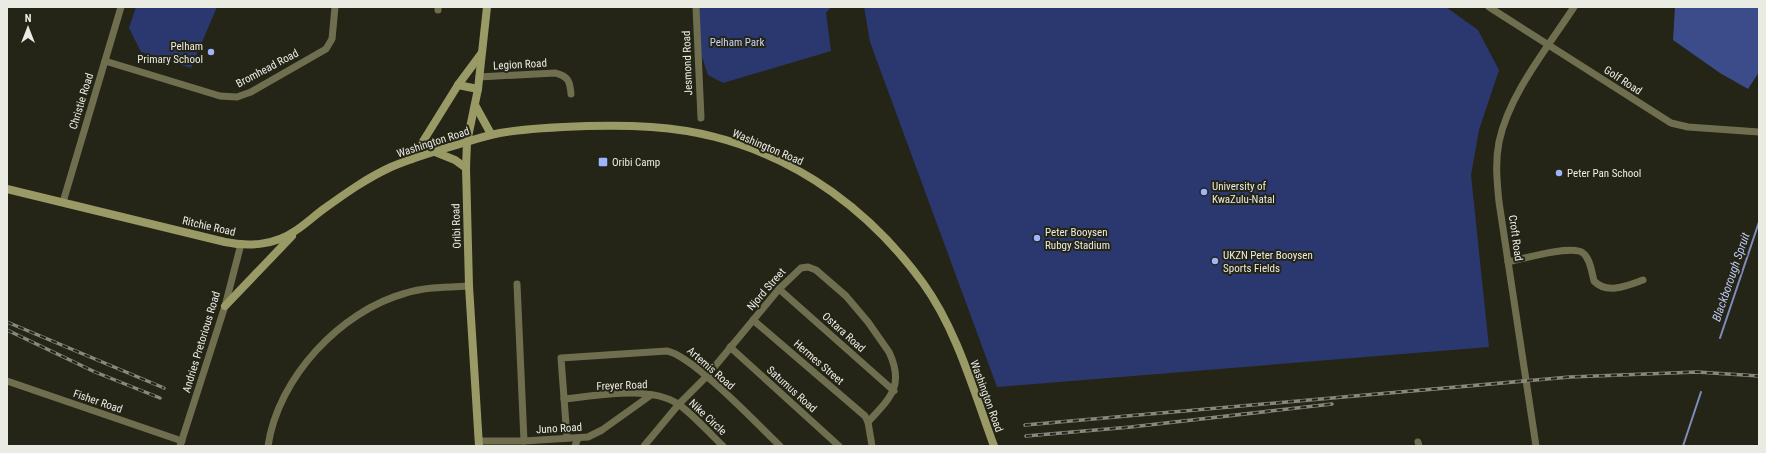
<svg xmlns="http://www.w3.org/2000/svg" width="1766" height="453" viewBox="0 0 1766 453" font-family="'Roboto Condensed',sans-serif">
<rect width="100%" height="100%" fill="#242417"/>
<g fill="#2b386f">
<polygon points="136,7 217,7 191,68 141,52 129,28"/>
<polygon points="693,7 831,7 826,13 831,51 723,83 708,75 694,34"/>
<polygon points="864,7 1446,7 1478,30 1499,70 1479,130 1471,175 1489,347 997,387 870,42"/>
</g>
<polygon fill="#3c4c8b" points="1675,7 1759,7 1759,72 1748,89 1720,73 1673,40"/>
<g fill="none" stroke-linecap="round" stroke-linejoin="round">
<g stroke="#808cb8" stroke-width="2">
<polyline points="1720,338 1759,222"/>
<polyline points="1683,446 1701,392"/>
</g>
<g stroke="#6f6f4f" stroke-width="7">
<polyline points="696,7 701,118"/>
<polyline points="1489,7 1671,123 1688,127 1759,132"/>
<polyline points="438,10 438,7"/>
<polyline points="105,61 220,96 237,97 251,92 326,49 332,39 335,7"/>
<path d="M 479,77 L 555,73 C 568,76 570,81 571,94"/>
<polyline points="63,202 121,7"/>
<path d="M 1508,262 C 1522,259 1573,244 1583,253 C 1590,258 1592,273 1594,281 C 1607,295 1629,285 1643,280"/>
<polyline points="517,284 524,441"/>
<polyline points="779,289 894,391"/>
<polyline points="753,320 865,416 868,422 872,446"/>
<polyline points="730,347 839,446"/>
<polyline points="7,381 182,441"/>
<path d="M 564,399 C 596,396 650,385 678,404 C 693,414 710,434 723,446"/>
<path d="M 567,438 L 561,358 L 667,351 C 693,356 758,425 780,446"/>
<polyline points="479,441 524,441 588,437 602,430 651,395"/>
<polyline points="1418,442 1419,446"/>
<polyline points="180,446 225,306 241,244"/>
<path d="M 268,446 C 278,378 340,311 406,293 C 426,287 448,287 469,286"/>
<polyline points="575,446 578,438"/>
<path d="M 644,446 L 679,404 L 706,377 L 779,289 L 801,268 L 808,267 L 816,270 L 846,296 L 868,322 L 889,352 C 905,386 890,398 868,422"/>
<path d="M 1536,446 L 1499,202 C 1497,182 1495,162 1499,142 C 1509,94 1548,47 1574,7"/>
</g>
<g stroke="#9a9a66" stroke-width="8">
<polyline points="458,85 478,89"/>
<polyline points="475,105 491,134"/>
<polyline points="435,152 455,160 466,168"/>
<polyline points="412,159 458,85 481,54"/>
<path d="M 7,189 L 225,242 C 249,247 275,245 295,231 C 306,224 315,215 325,208 C 346,193 367,178 391,167 C 414,157 439,150 463,143 C 476,139 488,135 500,133 C 529,128 558,127 587,126 C 630,125 673,126 715,137 C 801,159 872,213 923,283 C 957,330 974,392 994,446"/>
<polyline points="225,306 292,236"/>
<polyline points="479,446 469,286 466,168 467,142 478,89 487,7"/>
</g>
<g stroke="#88897e" stroke-width="3.5">
<g id="rail">
<polyline points="7,322 164,388"/>
<polyline points="7,330 95,372 160,398"/>
<polyline points="1025,425 1570,377 1697,372 1759,376"/>
<polyline points="1026,436 1131,427 1332,404"/>
</g>
</g>
<use href="#rail" stroke="#242417" stroke-width="2" stroke-dasharray="6" stroke-linecap="butt"/>
</g>
<g fill="#9eb4fd" stroke="#242417" stroke-width="1.5">
<circle cx="211" cy="52" r="4"/>
<rect x="598" y="157" width="10" height="10" rx="2"/>
<circle cx="1559" cy="173" r="4"/>
<circle cx="1204" cy="192" r="4"/>
<circle cx="1037" cy="238" r="4"/>
<circle cx="1215" cy="261" r="4"/>
</g>
<g text-anchor="middle" stroke-width="4" stroke-linejoin="round" paint-order="stroke">
<g font-size="11" fill="#c8d4fa" stroke="#242417">
<text x="737" y="46">Pelham Park</text>
</g>
<g font-size="11" fill="#eaebe2" stroke="#242417" text-anchor="start">
<text x="203" y="50" text-anchor="end">Pelham<tspan x="203" dy="13">Primary School</tspan></text>
<text x="612" y="166">Oribi Camp</text>
<text x="1567" y="177">Peter Pan School</text>
<text x="1212" y="190">University of<tspan x="1212" dy="13">KwaZulu-Natal</tspan></text>
<text x="1045" y="236">Peter Booysen<tspan x="1045" dy="13">Rubgy Stadium</tspan></text>
<text x="1223" y="259">UKZN Peter Booysen<tspan x="1223" dy="13">Sports Fields</tspan></text>
</g>
<g font-size="11" fill="#eaebe2" stroke="#242417">
<text transform="translate(687 63) rotate(-92)" y="4">Jesmond Road</text>
<text transform="translate(520 64) rotate(-3)" y="4">Legion Road</text>
<text transform="translate(267 68) rotate(-28)" y="4">Bromhead Road</text>
<text transform="translate(1623 80) rotate(33)" y="4">Golf Road</text>
<text transform="translate(81 101) rotate(-73)" y="4">Christie Road</text>
<text transform="translate(433 142) rotate(-18)" y="4">Washington Road</text>
<text transform="translate(768 147) rotate(23)" y="4">Washington Road</text>
<text transform="translate(209 226) rotate(13)" y="4">Ritchie Road</text>
<text transform="translate(456 226) rotate(-92)" y="4">Oribi Road</text>
<text transform="translate(1516 238) rotate(82)" y="4">Croft Road</text>
<text transform="translate(766 289) rotate(-49)" y="4">Njord Street</text>
<text transform="translate(844 332) rotate(42)" y="4">Ostara Road</text>
<text transform="translate(201 342) rotate(-73)" y="4">Andries Pretorious Road</text>
<text transform="translate(819 362) rotate(41)" y="4">Hermes Street</text>
<text transform="translate(711 368) rotate(41)" y="4">Artemis Road</text>
<text transform="translate(622 385) rotate(-2)" y="4">Freyer Road</text>
<text transform="translate(792 389) rotate(42)" y="4">Satumus Road</text>
<text transform="translate(987 396) rotate(70)" y="4">Washington Road</text>
<text transform="translate(98 401) rotate(19)" y="4">Fisher Road</text>
<text transform="translate(708 417) rotate(43)" y="4">Nike Circle</text>
<text transform="translate(559 428) rotate(-3)" y="4">Juno Road</text>
</g>
<g font-size="12" font-style="italic" fill="#bdcaef" stroke="#242417">
<text transform="translate(1731 277) rotate(-71)" y="4">Blackborough Spruit</text>
</g>
</g>
<rect width="1766" height="453" fill="none" stroke="#eaebe2" stroke-width="16"/>
<g transform="translate(28 28)" stroke="#242417" stroke-width="3" paint-order="stroke">
<path d="M0-3L7 15L0 10L-7 15Z" fill="#eaebe2"/>
<text y="-6" font-size="11" font-weight="bold" text-anchor="middle" fill="#eaebe2">N</text>
</g>
</svg>
